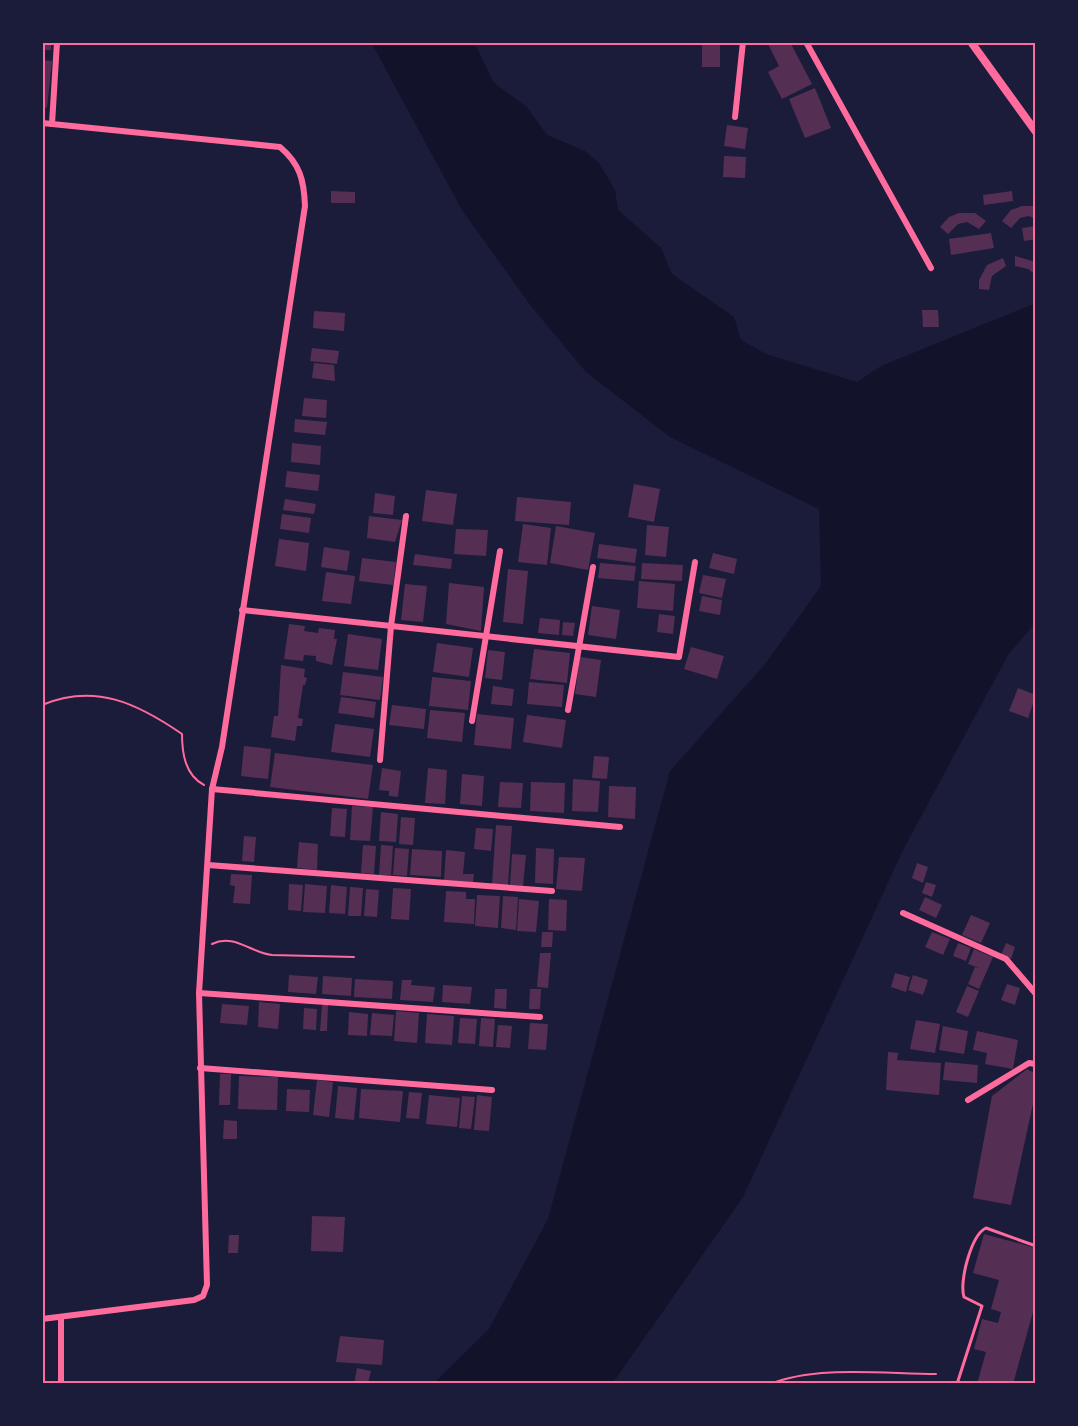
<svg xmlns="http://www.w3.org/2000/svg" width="1078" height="1426" viewBox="0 0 1078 1426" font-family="'Roboto Condensed',sans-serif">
<rect width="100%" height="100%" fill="#1b1b3a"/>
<polygon fill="#12122b" points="371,42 474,42 494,83 527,107 547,135 585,151 599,163 615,190 618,210 661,248 672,274 734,317 741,340 766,354 857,382 881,366 1036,303 1036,622 1008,655 903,850 743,1197 612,1384 433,1384 489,1329 548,1219 670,771 766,663 821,586 819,509 670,437 586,372 531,306 462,210"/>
<g fill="#542f53">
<rect x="42" y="42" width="9" height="8"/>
<rect x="702" y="42" width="18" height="25"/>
<polygon points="767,42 790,42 812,84 782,99 768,72 779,66"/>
<rect x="1033" y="42" width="3" height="57"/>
<polygon points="42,60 52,61 47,108 42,107"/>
<polygon points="815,88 831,128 805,138 789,99"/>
<polygon points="727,125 748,128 745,149 724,146"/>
<polygon points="724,156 746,157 745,178 723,177"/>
<polygon points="331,191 355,192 355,203 331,203"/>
<polygon points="1012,191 1013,201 984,205 983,195"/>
<polygon points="1022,206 1036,206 1036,219 1029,216 1020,218 1011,228 1002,221 1011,210"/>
<polygon points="959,213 975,213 986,221 979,229 967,222 958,224 948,234 940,227 949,217"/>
<polygon points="1036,226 1036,239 1024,241 1022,228"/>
<polygon points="991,233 994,248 951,255 949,239"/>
<polygon points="1015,256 1036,262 1036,275 1028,269 1015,266"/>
<polygon points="1003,258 1006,266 992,276 989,290 979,289 979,280 987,265"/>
<polygon points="922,310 938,310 939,327 923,327"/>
<polygon points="314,311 345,313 344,331 313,328"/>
<polygon points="312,348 339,351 337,364 310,361"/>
<polygon points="314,363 334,365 335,381 312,378"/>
<polygon points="304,398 327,400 326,418 302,416"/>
<polygon points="295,419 327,422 325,435 294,432"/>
<polygon points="292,443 321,446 320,465 291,462"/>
<polygon points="287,471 320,475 318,491 285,487"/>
<polygon points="634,484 660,489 654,522 628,517"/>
<polygon points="426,490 457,494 453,525 422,521"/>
<polygon points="375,493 395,496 393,515 373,513"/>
<polygon points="517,497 571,502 569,525 515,521"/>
<polygon points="285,499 316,504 314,514 283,510"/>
<polygon points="282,514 311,518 309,533 280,529"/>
<polygon points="369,516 402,520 395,542 367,538"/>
<polygon points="523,524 551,528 547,565 518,562"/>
<polygon points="647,525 669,527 666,557 645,555"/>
<polygon points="556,526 595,533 588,570 550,563"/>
<polygon points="456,529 488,530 486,556 454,554"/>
<polygon points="279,539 309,543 306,571 275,566"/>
<polygon points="599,544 637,549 635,563 597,558"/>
<polygon points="324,547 350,551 347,571 321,567"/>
<polygon points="713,553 737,559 734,574 709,568"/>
<polygon points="415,554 452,559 451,569 413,565"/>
<polygon points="362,558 396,562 393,585 359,581"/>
<polygon points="600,563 636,566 634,581 598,578"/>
<polygon points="642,563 683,565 682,581 641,579"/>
<polygon points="508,569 528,571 523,624 503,622"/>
<polygon points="326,572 355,576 351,604 322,601"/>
<polygon points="703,575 726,579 722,598 699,593"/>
<polygon points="639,581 675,584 673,611 637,608"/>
<polygon points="449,583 484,587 481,631 446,624"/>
<polygon points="405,584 427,586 423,622 401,620"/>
<polygon points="702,596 722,600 720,615 699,611"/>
<polygon points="592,606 620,610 616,639 588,635"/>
<polygon points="659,614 675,616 673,634 657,632"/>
<polygon points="540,618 560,620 559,635 538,633"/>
<polygon points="563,622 575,623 573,636 562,635"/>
<polygon points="289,624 305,626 304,631 318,633 319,628 335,630 334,639 337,639 332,665 316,661 316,656 304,655 303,661 284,659"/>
<polygon points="348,634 382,639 378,670 344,666"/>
<polygon points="437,643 473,648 469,677 433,672"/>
<polygon points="691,647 724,656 717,679 684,669"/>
<polygon points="534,649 570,653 567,683 530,679"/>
<polygon points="488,650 505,652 502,680 485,678"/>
<polygon points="580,657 601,660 596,697 575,694"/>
<polygon points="281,665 305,669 304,677 307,678 305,685 303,685 298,718 303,719 302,726 297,726 295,741 271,737 274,716 278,716"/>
<polygon points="343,672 383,677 380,700 340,695"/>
<polygon points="432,677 471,681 468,710 429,706"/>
<polygon points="529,682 564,685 562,707 527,704"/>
<polygon points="493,686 514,689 512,706 491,704"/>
<polygon points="1018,688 1036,695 1028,718 1009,711"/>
<polygon points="341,697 376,702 374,718 338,713"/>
<polygon points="392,705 426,709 424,729 389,725"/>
<polygon points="430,710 465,713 462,742 427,738"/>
<polygon points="477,714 514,718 511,749 474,745"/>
<polygon points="527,715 566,720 562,748 523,742"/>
<polygon points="335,724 374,729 370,757 331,752"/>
<polygon points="244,746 271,749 268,779 241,776"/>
<polygon points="275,753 373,765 368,799 270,787"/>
<polygon points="594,756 609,757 607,779 592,778"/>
<polygon points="382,768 401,771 398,797 389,796 389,791 379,790"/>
<polygon points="428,768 447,770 445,804 425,803"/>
<polygon points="462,774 484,776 482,806 460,804"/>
<polygon points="573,779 600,781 598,812 572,811"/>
<polygon points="500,782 523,783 521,808 498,807"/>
<polygon points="531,782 565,783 564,813 530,811"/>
<polygon points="609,786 636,787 635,819 608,817"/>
<polygon points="352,806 373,807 370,841 350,840"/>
<polygon points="332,808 347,809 345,837 330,836"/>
<polygon points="381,812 398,814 396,842 379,841"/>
<polygon points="401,817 415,818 413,845 399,844"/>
<polygon points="496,825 512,826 508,885 492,884"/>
<polygon points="476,828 493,829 491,851 474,849"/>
<polygon points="244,836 256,837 254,862 242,861"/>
<polygon points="299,842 318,844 317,870 297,868"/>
<polygon points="363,845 376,846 374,874 361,873"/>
<polygon points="381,845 393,846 391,875 379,875"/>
<polygon points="395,848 409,849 407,876 393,875"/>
<polygon points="536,848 554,849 553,884 535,883"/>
<polygon points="412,849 442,851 441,877 410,875"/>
<polygon points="446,850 465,852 463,874 474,874 473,882 444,880"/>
<polygon points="512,854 526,855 523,886 510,885"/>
<polygon points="559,857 585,858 582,891 556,889"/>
<polygon points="917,863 928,867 923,883 912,878"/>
<polygon points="231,874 252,875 250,904 233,903 235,886 230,885"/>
<polygon points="926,882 936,885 932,897 922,893"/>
<polygon points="289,884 303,885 301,911 288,910"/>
<polygon points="305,884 327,886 325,913 303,912"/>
<polygon points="331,885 347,887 345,914 329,913"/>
<polygon points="350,887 363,888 361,916 348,916"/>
<polygon points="393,888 411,889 409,920 391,919"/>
<polygon points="366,889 379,890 377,917 364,916"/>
<polygon points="446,891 466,892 466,899 475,899 474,924 444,922"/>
<polygon points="477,895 500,896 498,928 475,926"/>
<polygon points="503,896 518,897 516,930 501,928"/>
<polygon points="925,897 942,905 936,918 919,910"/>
<polygon points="519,899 539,901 536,932 517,931"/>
<polygon points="549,899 567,900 566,931 548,930"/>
<polygon points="971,915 990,923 981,943 962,935"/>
<polygon points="542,932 553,932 552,947 541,947"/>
<polygon points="932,932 950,939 943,955 925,947"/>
<polygon points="958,943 971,948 966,961 953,956"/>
<polygon points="1006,943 1015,947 1011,959 1001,955"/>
<polygon points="974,949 993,957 979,989 968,984 975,967 982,969 968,964"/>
<polygon points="540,953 551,953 548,988 537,987"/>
<polygon points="895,973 910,977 906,992 891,987"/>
<polygon points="289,975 318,977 316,994 288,992"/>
<polygon points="913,975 928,980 923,995 908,990"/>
<polygon points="323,976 352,978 351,996 322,994"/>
<polygon points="355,979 393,981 392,999 354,997"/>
<polygon points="402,980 412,980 411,985 435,987 433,1002 400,1000"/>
<polygon points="1007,984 1020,988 1015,1005 1001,1000"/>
<polygon points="443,985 472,987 470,1004 442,1002"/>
<polygon points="967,986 979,991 968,1017 956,1012"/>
<polygon points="495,989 507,989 506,1009 494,1008"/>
<polygon points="530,989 541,989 540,1009 529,1009"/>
<polygon points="259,1002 280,1004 278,1029 258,1027"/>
<polygon points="222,1004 249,1006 247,1025 220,1023"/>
<polygon points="322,1005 328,1005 327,1031 320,1031"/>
<polygon points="304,1008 317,1009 316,1030 303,1029"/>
<polygon points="396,1011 419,1013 417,1043 394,1041"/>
<polygon points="349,1012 368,1014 367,1036 348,1035"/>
<polygon points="372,1013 394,1015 392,1036 370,1035"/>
<polygon points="427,1014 454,1016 452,1045 425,1043"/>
<polygon points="460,1018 477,1019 475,1044 458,1043"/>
<polygon points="481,1018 495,1019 493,1047 479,1046"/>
<polygon points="916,1020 940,1024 935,1053 910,1049"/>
<polygon points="530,1023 548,1024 546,1050 528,1049"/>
<polygon points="498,1025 512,1026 510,1048 496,1047"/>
<polygon points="943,1026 968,1031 964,1054 939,1050"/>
<polygon points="977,1031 1018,1040 1013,1069 985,1064 987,1053 973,1050"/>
<polygon points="888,1052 898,1053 897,1060 941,1063 939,1095 886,1090"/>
<polygon points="945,1062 978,1065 977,1083 943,1080"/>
<polygon points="1027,1069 1036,1074 1036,1090 1011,1205 973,1198 992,1096"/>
<polygon points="220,1074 231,1074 230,1105 219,1105"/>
<polygon points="239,1076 278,1077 277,1110 238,1109"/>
<polygon points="317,1080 333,1082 329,1117 313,1115"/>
<polygon points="338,1086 357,1088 354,1120 335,1118"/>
<polygon points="287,1089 310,1090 309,1112 286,1111"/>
<polygon points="361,1089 403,1091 400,1122 359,1118"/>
<polygon points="409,1092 422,1093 419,1119 406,1118"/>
<polygon points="429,1095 460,1098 457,1127 426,1124"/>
<polygon points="477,1095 492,1097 489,1131 474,1130"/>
<polygon points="462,1096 475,1097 471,1129 459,1128"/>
<polygon points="224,1120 237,1121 237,1139 223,1139"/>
<polygon points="312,1216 345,1217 343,1252 311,1251"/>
<polygon points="984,1234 1036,1248 1036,1301 1013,1384 977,1384 986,1352 974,1349 982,1319 998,1323 1001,1312 991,1309 999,1280 973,1273"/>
<polygon points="229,1235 239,1235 238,1253 228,1253"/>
<polygon points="340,1336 384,1340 382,1365 336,1362"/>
<polygon points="357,1368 371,1371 368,1384 354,1384"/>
</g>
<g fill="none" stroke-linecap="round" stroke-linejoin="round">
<g stroke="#ff6b9d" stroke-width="2">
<path d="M 42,705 C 95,683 137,703 182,734 C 182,753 185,775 204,785"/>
<path d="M 212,944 C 234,933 251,953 272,955 L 354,957"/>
<path d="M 770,1384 C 816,1365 886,1374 936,1374"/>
</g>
<path stroke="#ff6b9d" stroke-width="3" d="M 957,1384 L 982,1306 L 964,1297 C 959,1282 971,1235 986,1228 L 1036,1246"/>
<g stroke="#ff6b9d" stroke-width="6">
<polyline points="806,42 931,268"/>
<polyline points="735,117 743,42"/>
<path d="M 42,123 L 280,147 C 300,164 304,180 305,206 L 222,747 L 212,789 L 199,993 L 207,1285 L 203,1296 L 194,1300 L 42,1319 L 42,1324"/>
<polyline points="52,124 57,42"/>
<polyline points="242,610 679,657 695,562"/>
<polyline points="568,710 593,567"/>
<polyline points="472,721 500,551"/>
<polyline points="380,760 391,626 406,516"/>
<polyline points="212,789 620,827"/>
<polyline points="208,865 552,891"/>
<polyline points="903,913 1006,959 1036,994"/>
<polyline points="199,993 540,1017"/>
<polyline points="200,1068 492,1090"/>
<polyline points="968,1100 1029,1063 1036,1064"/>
<polyline points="61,1317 61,1384"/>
<polyline points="42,1355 42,1384"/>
</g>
<polyline stroke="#ff6b9d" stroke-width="8" points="971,42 1036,132"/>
</g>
<rect width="1078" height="1426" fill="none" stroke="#1b1b3a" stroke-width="87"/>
<rect x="44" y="44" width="990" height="1338" fill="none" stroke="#ff6b9d" stroke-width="2"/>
</svg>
